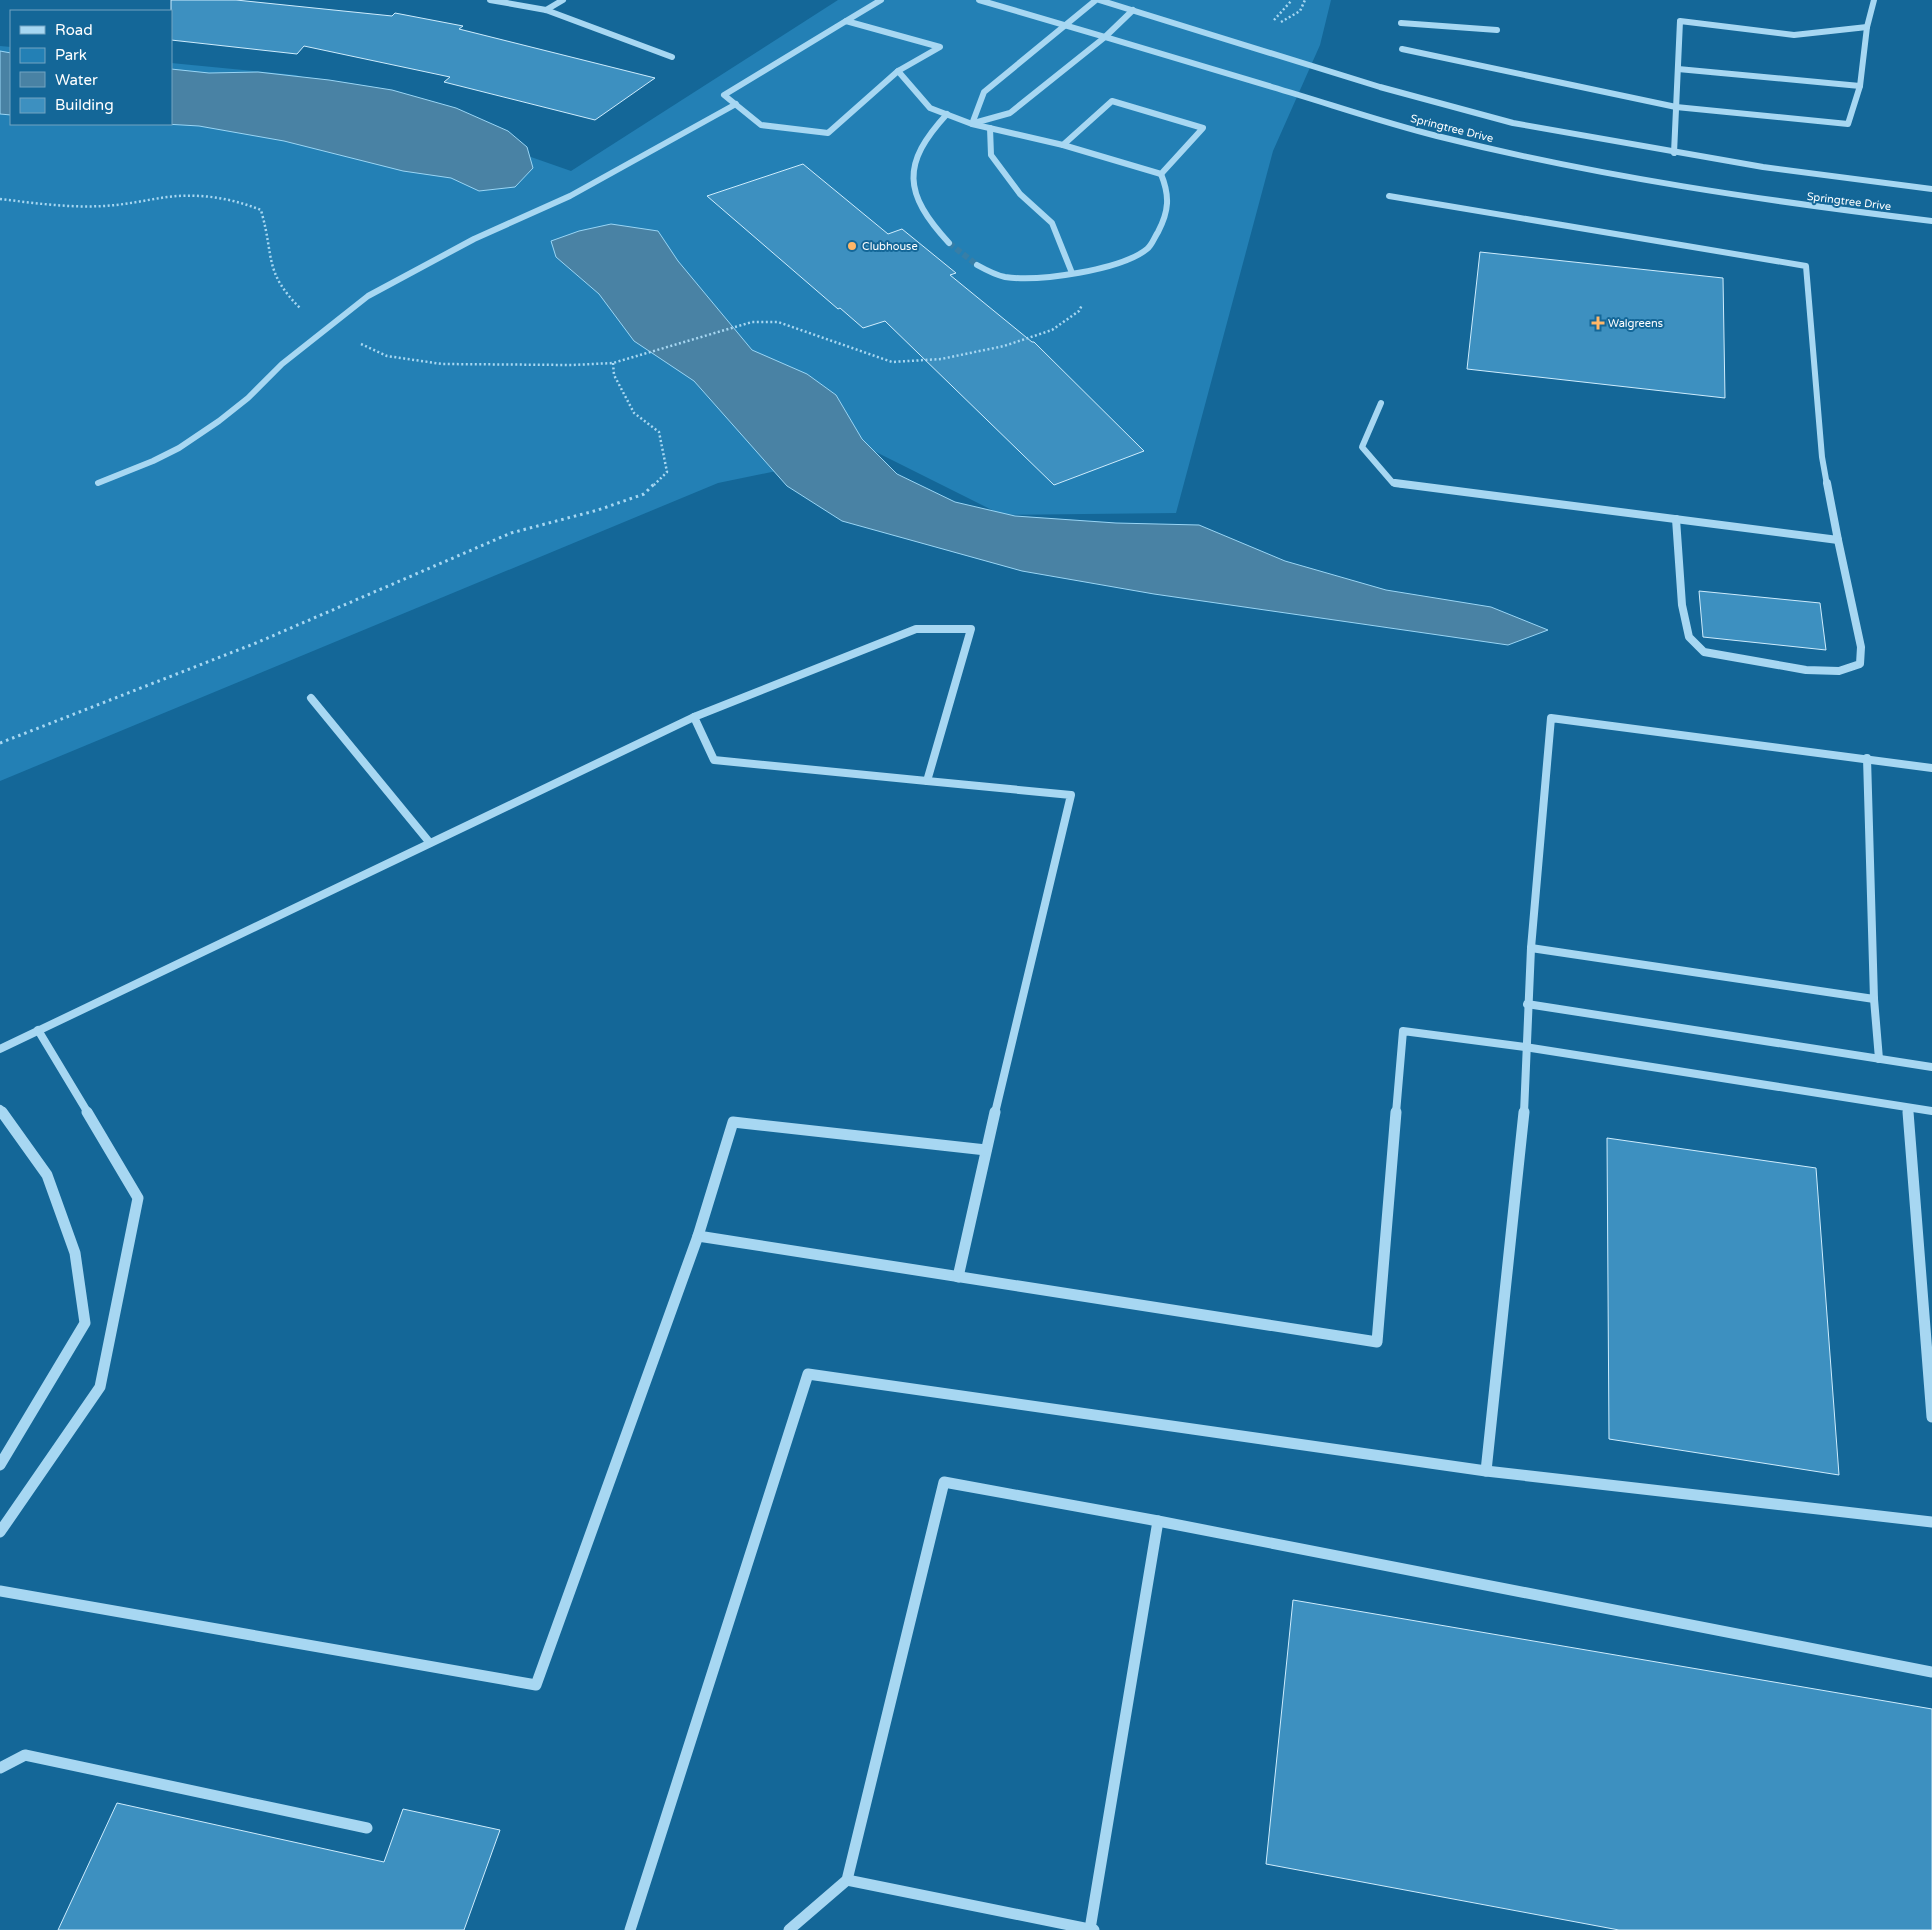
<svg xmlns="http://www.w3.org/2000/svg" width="1932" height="1930" viewBox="0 0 1932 1930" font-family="'Varela Round',sans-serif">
<rect width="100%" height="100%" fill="#146798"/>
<polygon fill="#2380b5" points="838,0 1331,0 1320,45 1273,151 1176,513 1002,515 874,451 718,483 0,781 0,46 11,47 11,124 171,124 171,63 296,75 571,171"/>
<g fill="#4982a4" stroke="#99d5f5">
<polygon points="0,51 11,53 11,115 0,114"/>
<polygon points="171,69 209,73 258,72 329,80 392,90 456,108 508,131 527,147 533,168 515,187 479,191 451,178 403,171 284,141 199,126 165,124 171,124"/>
<polygon points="611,224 658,231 678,261 752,350 807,374 836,395 862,439 897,474 955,502 1015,516 1116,523 1199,525 1285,561 1386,590 1491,607 1548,630 1508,645 1154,594 1022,571 842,521 787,486 694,381 634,341 599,294 556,257 551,241 579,231"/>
</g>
<g fill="#3d90c0" stroke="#ceecfd">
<polygon points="171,0 236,0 392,16 395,13 463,26 459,29 655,78 595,120 444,82 450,77 304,46 297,54 171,40"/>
<polygon points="803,164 888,234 902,229 956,273 950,275 1032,342 1034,342 1144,451 1054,485 885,321 863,328 840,308 838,309 707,196"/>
<polygon points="1480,252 1723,278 1725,398 1467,369"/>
<polygon points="1699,591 1820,603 1826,650 1703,637"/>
<polygon points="1607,1138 1816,1168 1839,1475 1609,1439"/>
<polygon points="1293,1600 1932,1709 1932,1930 1619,1930 1266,1864"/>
<polygon points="117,1803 384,1862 403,1809 500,1830 464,1930 58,1930"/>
</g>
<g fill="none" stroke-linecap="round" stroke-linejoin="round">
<polyline stroke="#377ea7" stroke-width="6" stroke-dasharray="6 3" stroke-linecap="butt" points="949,243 977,265"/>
<g stroke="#a7d7f2" stroke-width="2.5" stroke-dasharray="2 2.5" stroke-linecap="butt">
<polyline points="1274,20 1292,0"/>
<polyline points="1281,22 1300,11 1305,0"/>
<path d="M 0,199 C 34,203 69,208 103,206 C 125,205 146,200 167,197 C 200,193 231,198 261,210 L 262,214 C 274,257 264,272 300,308"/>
<polyline points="361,344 387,356 442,364 572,365 613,363 752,322 778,322 892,362 941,359 1004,346 1052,330 1079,311 1082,305"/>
<polyline points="613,363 614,375 634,413 659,432 667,472 654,485"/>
</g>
<polyline stroke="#a7d7f2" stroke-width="3" stroke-dasharray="2.5 4" stroke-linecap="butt" points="0,743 256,643 511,533 598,510 644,494 655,483"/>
<g stroke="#a7d7f2" stroke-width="6">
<polyline points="490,0 546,10 672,57"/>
<path d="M 979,0 C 1077,29 1174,57 1272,87 C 1327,103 1381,122 1437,136 C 1600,177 1766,201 1932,221"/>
<polyline points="1099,0 1380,87 1513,123 1763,167 1932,189"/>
<polyline points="546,10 563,0"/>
<polyline points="846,21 881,0"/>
<polygon points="846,21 940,47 898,71 828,133 761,125 724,95"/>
<polyline points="1401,23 1497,30"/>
<polyline points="1402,49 1676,107 1848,124 1860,86"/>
<polyline points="1678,69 1860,86 1867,27"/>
<polyline points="898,71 930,108 972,124 1063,145"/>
<polygon points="1112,101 1203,128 1161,174 1063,145"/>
<path d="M 947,114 C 901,164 903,193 949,243"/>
<polyline points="974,123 1010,113 1105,37 1133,10"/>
<polyline points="972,124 984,92 1096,0"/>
<polyline points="990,128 991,155 1020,194 1052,223 1072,273"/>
<polyline points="1674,153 1680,21 1794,35 1867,27 1874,0"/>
<polyline points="1389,196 1806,266 1822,457 1827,485"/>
<path d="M 977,265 C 986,270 995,275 1005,277 C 1039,282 1121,270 1147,249 C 1152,245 1154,238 1158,232 C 1169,211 1170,196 1161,174"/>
<polyline points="1381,403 1362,447 1393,483 1405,485"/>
<polyline points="98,483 153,461 179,448 219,421 248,398 282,364 368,296 474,239 570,196 736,104"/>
</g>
<g stroke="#a7d7f2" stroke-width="8">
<polyline points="1395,483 1838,540 1827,483"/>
<polyline points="1676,519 1682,605 1689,637 1704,652 1806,670 1839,671 1860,664 1861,647 1838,540"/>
<polygon points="916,629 971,629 927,781 714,760 694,717"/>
<polyline points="311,698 430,843"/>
<polyline points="927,781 1071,795 995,1113"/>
<polyline points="1531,948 1874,999 1867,758"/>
<polyline points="1874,999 1879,1059"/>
<polyline points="1527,1004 1932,1067"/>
<polyline points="38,1030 88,1113"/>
<polyline points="0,1049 694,717"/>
<polyline points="1908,1108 1908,1113"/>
<polyline points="0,1109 3,1113"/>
<polyline points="1396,1113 1403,1031 1525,1047 1932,1111"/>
<polyline points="1524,1113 1531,948 1551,718 1932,768"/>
</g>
<g stroke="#a7d7f2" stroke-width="11">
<polyline points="1908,1112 1932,1417"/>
<polyline points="698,1236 1377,1342 1396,1112"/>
<polyline points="958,1277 995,1112"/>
<polyline points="0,1465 85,1323 75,1253 47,1175 2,1112"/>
<polyline points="1486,1471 1524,1112"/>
<polyline points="0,1532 100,1387 138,1198 87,1112"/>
<polyline points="0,1591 536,1685 698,1236 733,1122 986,1150"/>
<polyline points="0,1768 25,1755 367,1828"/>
<polyline points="847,1880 1094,1930"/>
<polyline points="1090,1929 1158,1521"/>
<polyline points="630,1930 808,1374 1486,1471 1932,1522"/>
<polyline points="789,1930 847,1880 944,1482 1158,1521 1932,1672"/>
</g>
</g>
<g fill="#ffb768" stroke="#146798" stroke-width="2">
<circle cx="852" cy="246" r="5"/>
<path d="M1595.5 315.5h5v5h5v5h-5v5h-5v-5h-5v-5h5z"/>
</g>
<g text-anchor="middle" stroke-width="4" stroke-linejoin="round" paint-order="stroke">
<g font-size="11" fill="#fff" stroke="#146798">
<text transform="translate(1452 128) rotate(14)" y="4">Springtree Drive</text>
<text transform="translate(1849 201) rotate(7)" y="4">Springtree Drive</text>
</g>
<g font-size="11" fill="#fff" stroke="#146798" text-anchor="start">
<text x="862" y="250">Clubhouse</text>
<text x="1608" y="327">Walgreens</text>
</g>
</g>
<rect x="10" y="10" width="162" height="115" fill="#146798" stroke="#72a4c1"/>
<rect x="20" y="26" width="25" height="8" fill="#a7d7f2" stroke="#72a4c1"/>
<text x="55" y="35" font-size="15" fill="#ffffff">Road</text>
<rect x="20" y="48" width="25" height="15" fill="#2380b5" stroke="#72a4c1"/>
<text x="55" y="60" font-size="15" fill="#ffffff">Park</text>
<rect x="20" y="72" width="25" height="15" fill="#4982a4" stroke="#72a4c1"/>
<text x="55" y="85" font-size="15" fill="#ffffff">Water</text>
<rect x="20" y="98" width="25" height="15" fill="#3d90c0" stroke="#72a4c1"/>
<text x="55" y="110" font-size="15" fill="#ffffff">Building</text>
</svg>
